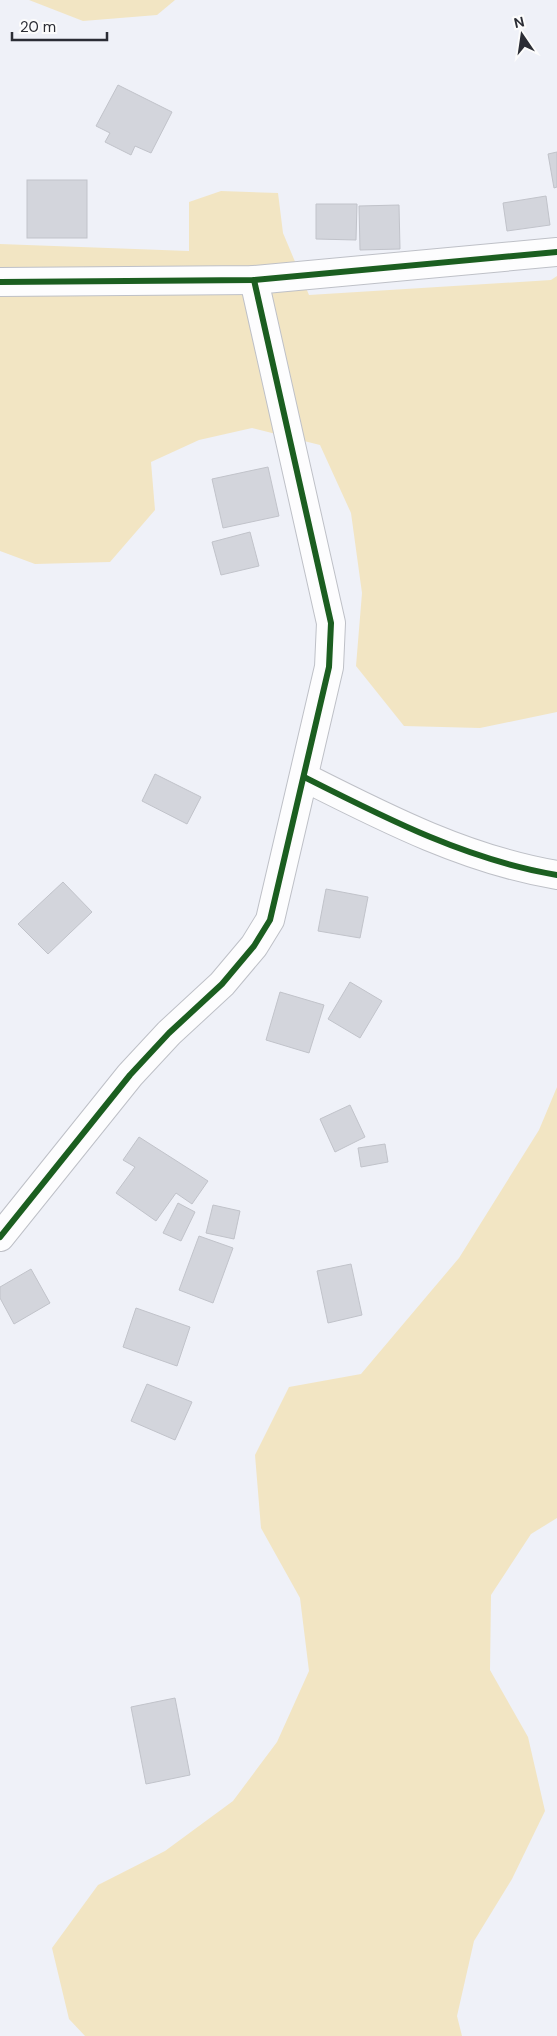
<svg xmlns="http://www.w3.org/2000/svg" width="557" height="2036" viewBox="0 0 557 2036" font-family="'DM Sans',sans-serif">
<rect width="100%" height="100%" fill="#eff1f8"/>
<g fill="#f2e5c3">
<polygon points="29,0 175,0 157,15 83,21"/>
<polygon points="221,191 278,193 283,233 309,295 551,280 557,276 557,712 480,728 404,726 356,666 362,593 351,513 320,445 252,428 199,440 151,462 155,510 110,562 35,564 0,551 0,244 189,251 189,202"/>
<polygon points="557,1087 557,1518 531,1534 491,1595 490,1670 528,1737 545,1811 512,1879 474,1941 457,2016 462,2036 85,2036 69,2019 52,1948 98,1885 165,1851 233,1801 277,1742 309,1671 300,1598 261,1528 255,1455 289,1387 361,1374 459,1258 539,1130"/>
</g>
<g fill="#d3d5dc" stroke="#c1c3ca">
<polygon points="118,85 172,112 151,153 135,146 131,155 105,142 110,133 96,126"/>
<polygon points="557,152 557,187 554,188 548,154"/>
<rect x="27" y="180" width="60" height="58"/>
<polygon points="546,196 550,225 507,231 503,203"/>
<polygon points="316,204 357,204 356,240 316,239"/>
<polygon points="399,205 400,249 360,250 359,206"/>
<polygon points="268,467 279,516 223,528 212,479"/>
<polygon points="250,532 259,566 221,575 212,542"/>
<polygon points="155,774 201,797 187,824 142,801"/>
<polygon points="63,882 92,912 48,954 18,924"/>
<polygon points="326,889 368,897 360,938 318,931"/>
<polygon points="350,982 382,1001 360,1038 328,1019"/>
<polygon points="280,992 324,1005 309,1053 266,1040"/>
<polygon points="350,1105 365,1137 335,1152 320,1119"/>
<polygon points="139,1137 208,1181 192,1204 176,1193 156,1221 116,1193 135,1167 123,1160"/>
<polygon points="385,1144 388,1162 361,1167 358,1148"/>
<polygon points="178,1203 195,1212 181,1241 163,1233"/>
<polygon points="213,1205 240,1211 234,1239 206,1233"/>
<polygon points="199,1236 233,1248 213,1303 179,1290"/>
<polygon points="351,1264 362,1315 328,1323 317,1271"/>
<polygon points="31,1269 50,1303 14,1324 0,1298 0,1287"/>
<polygon points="136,1308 190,1327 177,1366 123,1347"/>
<polygon points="147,1384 192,1402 175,1440 131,1421"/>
<polygon points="175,1698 190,1775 146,1784 131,1707"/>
</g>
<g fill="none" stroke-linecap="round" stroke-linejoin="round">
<g stroke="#bec0c7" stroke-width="30">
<g id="minor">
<polyline points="0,282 254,280 557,252"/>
<path d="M 304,777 C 385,818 467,860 557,875"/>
<polyline points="0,1237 130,1075 169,1033 222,984 254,946 270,920 329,667 331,623 254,280"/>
</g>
</g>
<use href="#minor" stroke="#fdfdfe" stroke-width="28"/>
<g stroke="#fcfcfc" stroke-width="9">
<g id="cycleway">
<polyline points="0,282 254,280 557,252"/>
<path d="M 304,777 C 385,818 467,860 557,875"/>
<polyline points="0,1237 130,1075 169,1033 222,984 254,946 270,920 329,667 331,623 254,280"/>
</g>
</g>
<use href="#cycleway" stroke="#1b5e20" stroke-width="6"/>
</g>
<g transform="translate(522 35) rotate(347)" stroke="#fcfcfc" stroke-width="4" paint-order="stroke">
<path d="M0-4L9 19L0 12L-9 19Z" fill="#2b2d35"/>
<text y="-8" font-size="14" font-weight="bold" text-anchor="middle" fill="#2b2d35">N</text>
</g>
<path d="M12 32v8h95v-8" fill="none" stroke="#2b2d35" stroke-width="2.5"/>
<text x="20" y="32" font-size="15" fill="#2b2d35" stroke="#fcfcfc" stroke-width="4" paint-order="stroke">20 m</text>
</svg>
